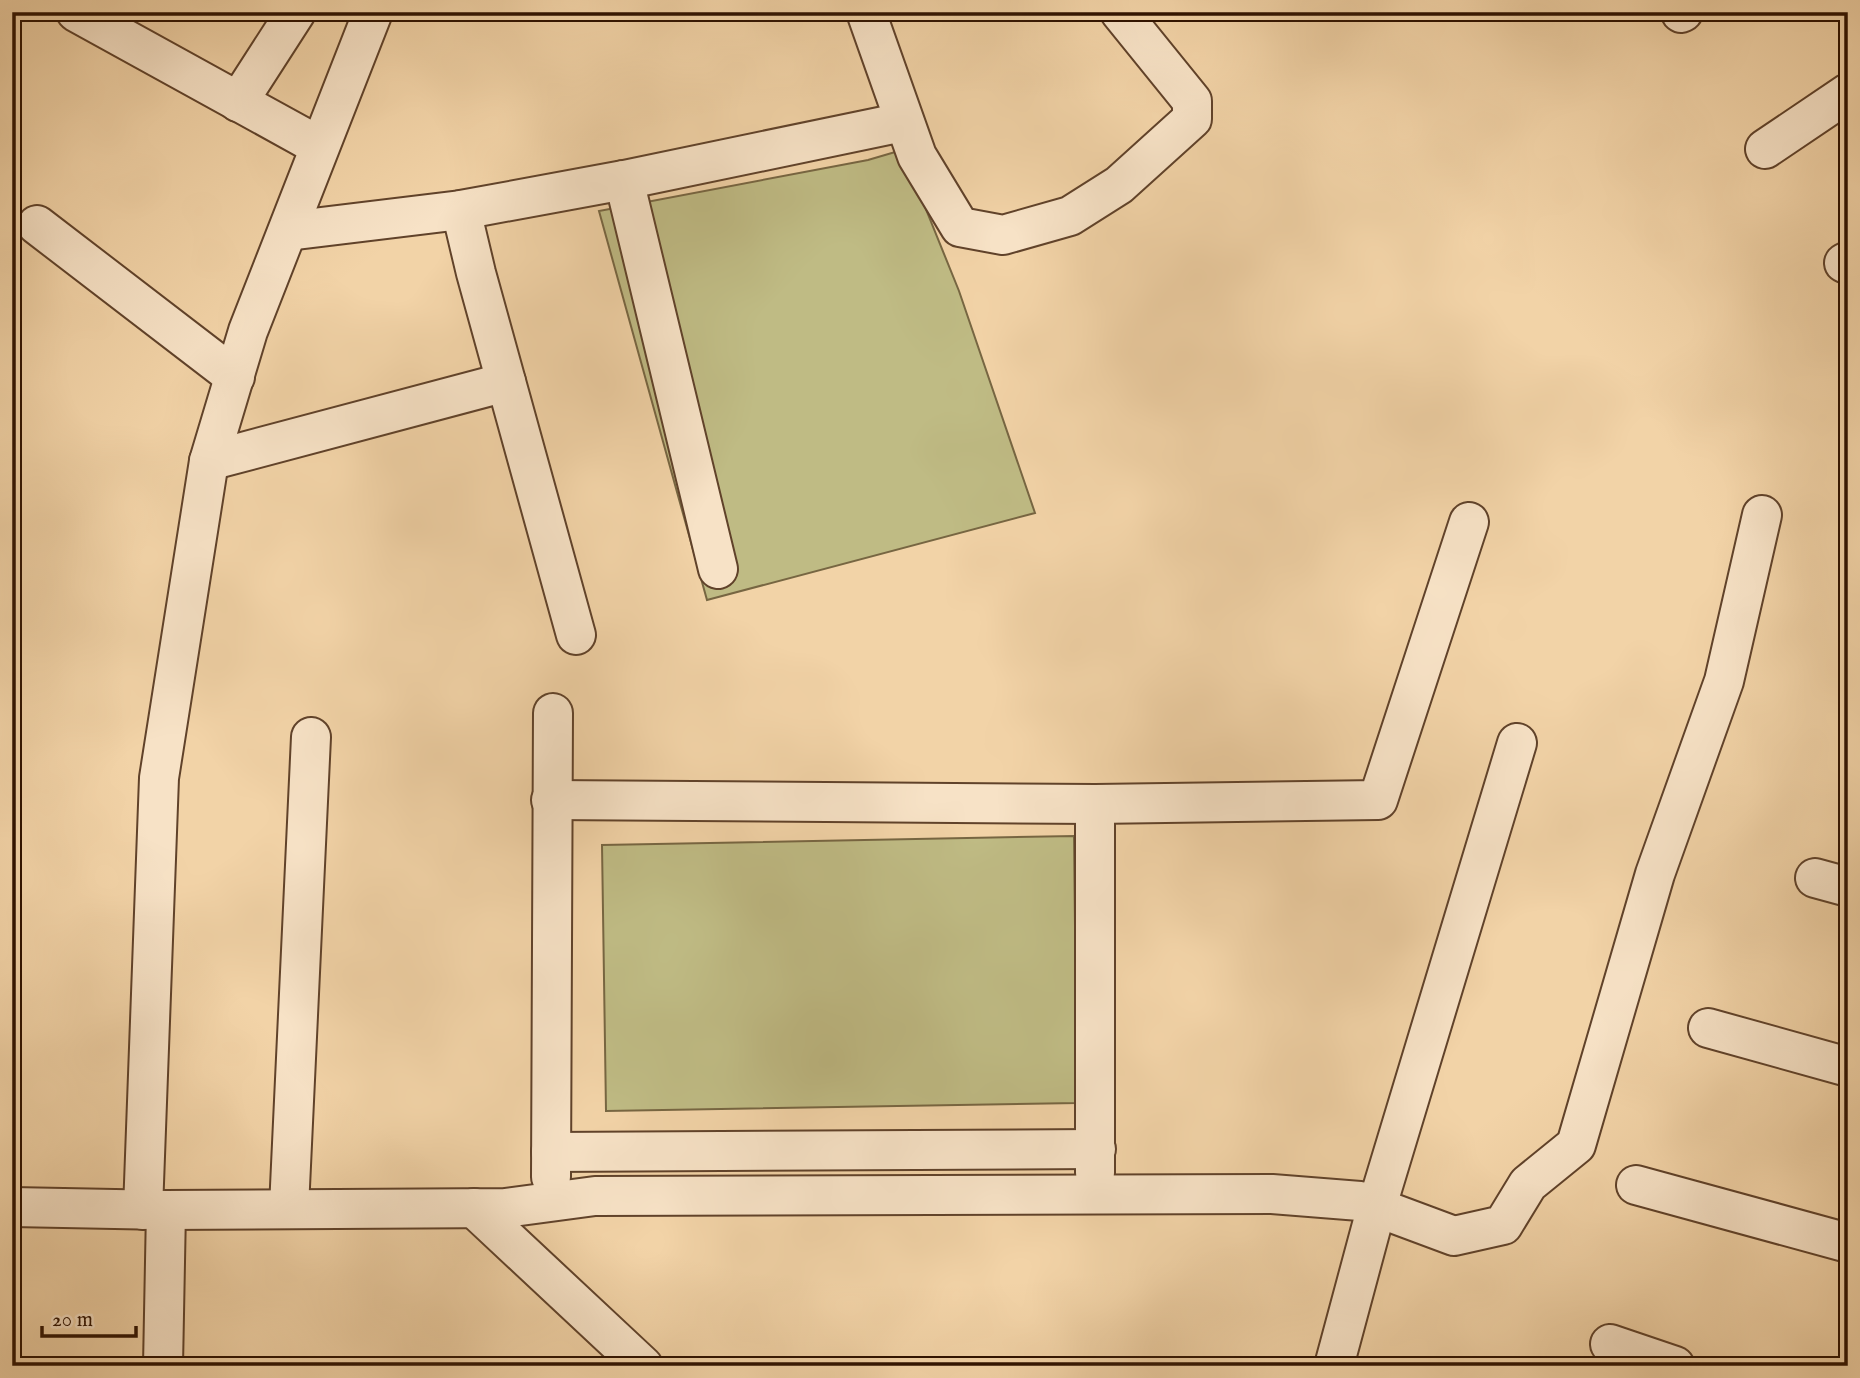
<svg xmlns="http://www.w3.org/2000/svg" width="1860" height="1378" viewBox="0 0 1860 1378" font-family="'IM FELL English',serif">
<rect width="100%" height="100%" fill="#f2d3a7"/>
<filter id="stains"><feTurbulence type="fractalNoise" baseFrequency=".00286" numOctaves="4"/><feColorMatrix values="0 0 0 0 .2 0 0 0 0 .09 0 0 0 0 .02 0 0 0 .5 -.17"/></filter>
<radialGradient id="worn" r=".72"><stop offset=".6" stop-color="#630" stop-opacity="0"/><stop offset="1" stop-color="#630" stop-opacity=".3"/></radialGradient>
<g fill="#bfbb84" stroke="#776642" stroke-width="2">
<polygon points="902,150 959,291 1035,513 707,600 599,211 868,160"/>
<polygon points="1074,836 1077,1103 606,1111 602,845"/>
</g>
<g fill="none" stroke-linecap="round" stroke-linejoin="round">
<g stroke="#60422a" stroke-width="42">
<g id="minor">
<polyline points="76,12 319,146"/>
<polyline points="866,12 917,156 960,227 1003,235 1070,216 1119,185 1192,119 1192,101 1120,12"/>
<polyline points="1681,13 1683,12"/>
<polyline points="238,102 296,12"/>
<polyline points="1765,149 1848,93"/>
<polyline points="624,180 718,569"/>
<polyline points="461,210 476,273 576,635"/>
<polyline points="37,225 235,377"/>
<polyline points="288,231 461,210 624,180 903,122"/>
<polyline points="1844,263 1848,261"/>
<polyline points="209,461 506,382"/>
<polyline points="551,800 1095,804 1378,800 1469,522"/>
<polyline points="1815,878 1848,887"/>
<polyline points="1708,1028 1848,1067"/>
<polyline points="551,1152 1096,1149"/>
<polyline points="1095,1173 1095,804"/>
<polyline points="551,1177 553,713"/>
<polyline points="1636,1185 1848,1243"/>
<polyline points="12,1207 166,1210 505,1208 595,1196 1272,1194 1360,1201 1454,1236 1503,1225 1528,1184 1576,1145 1655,874 1724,681 1762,515"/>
<polyline points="289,1208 311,737"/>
<polyline points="474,1208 643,1366"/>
<polyline points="143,1210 159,778 209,461 248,331 373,12"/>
<polyline points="1610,1344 1675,1366"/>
<polyline points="163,1366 166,1210"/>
<polyline points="1334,1366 1377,1206 1517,743"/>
</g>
</g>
<use href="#minor" stroke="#f7e2c6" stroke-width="38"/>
</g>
<rect width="1860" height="1378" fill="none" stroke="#f2d3a7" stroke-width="42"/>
<rect x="14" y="14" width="1832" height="1350" fill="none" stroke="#2f1200" stroke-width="3.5"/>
<rect x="21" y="21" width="1818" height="1336" fill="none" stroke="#2f1200" stroke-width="2"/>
<path d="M42 1326v10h94v-10" fill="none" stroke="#2f1200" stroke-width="3.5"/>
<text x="52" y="1326" font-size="21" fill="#2f1200" stroke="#f7e2c6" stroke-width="5" paint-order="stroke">20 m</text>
<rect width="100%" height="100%" filter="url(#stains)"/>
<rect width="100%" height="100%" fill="url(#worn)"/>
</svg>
